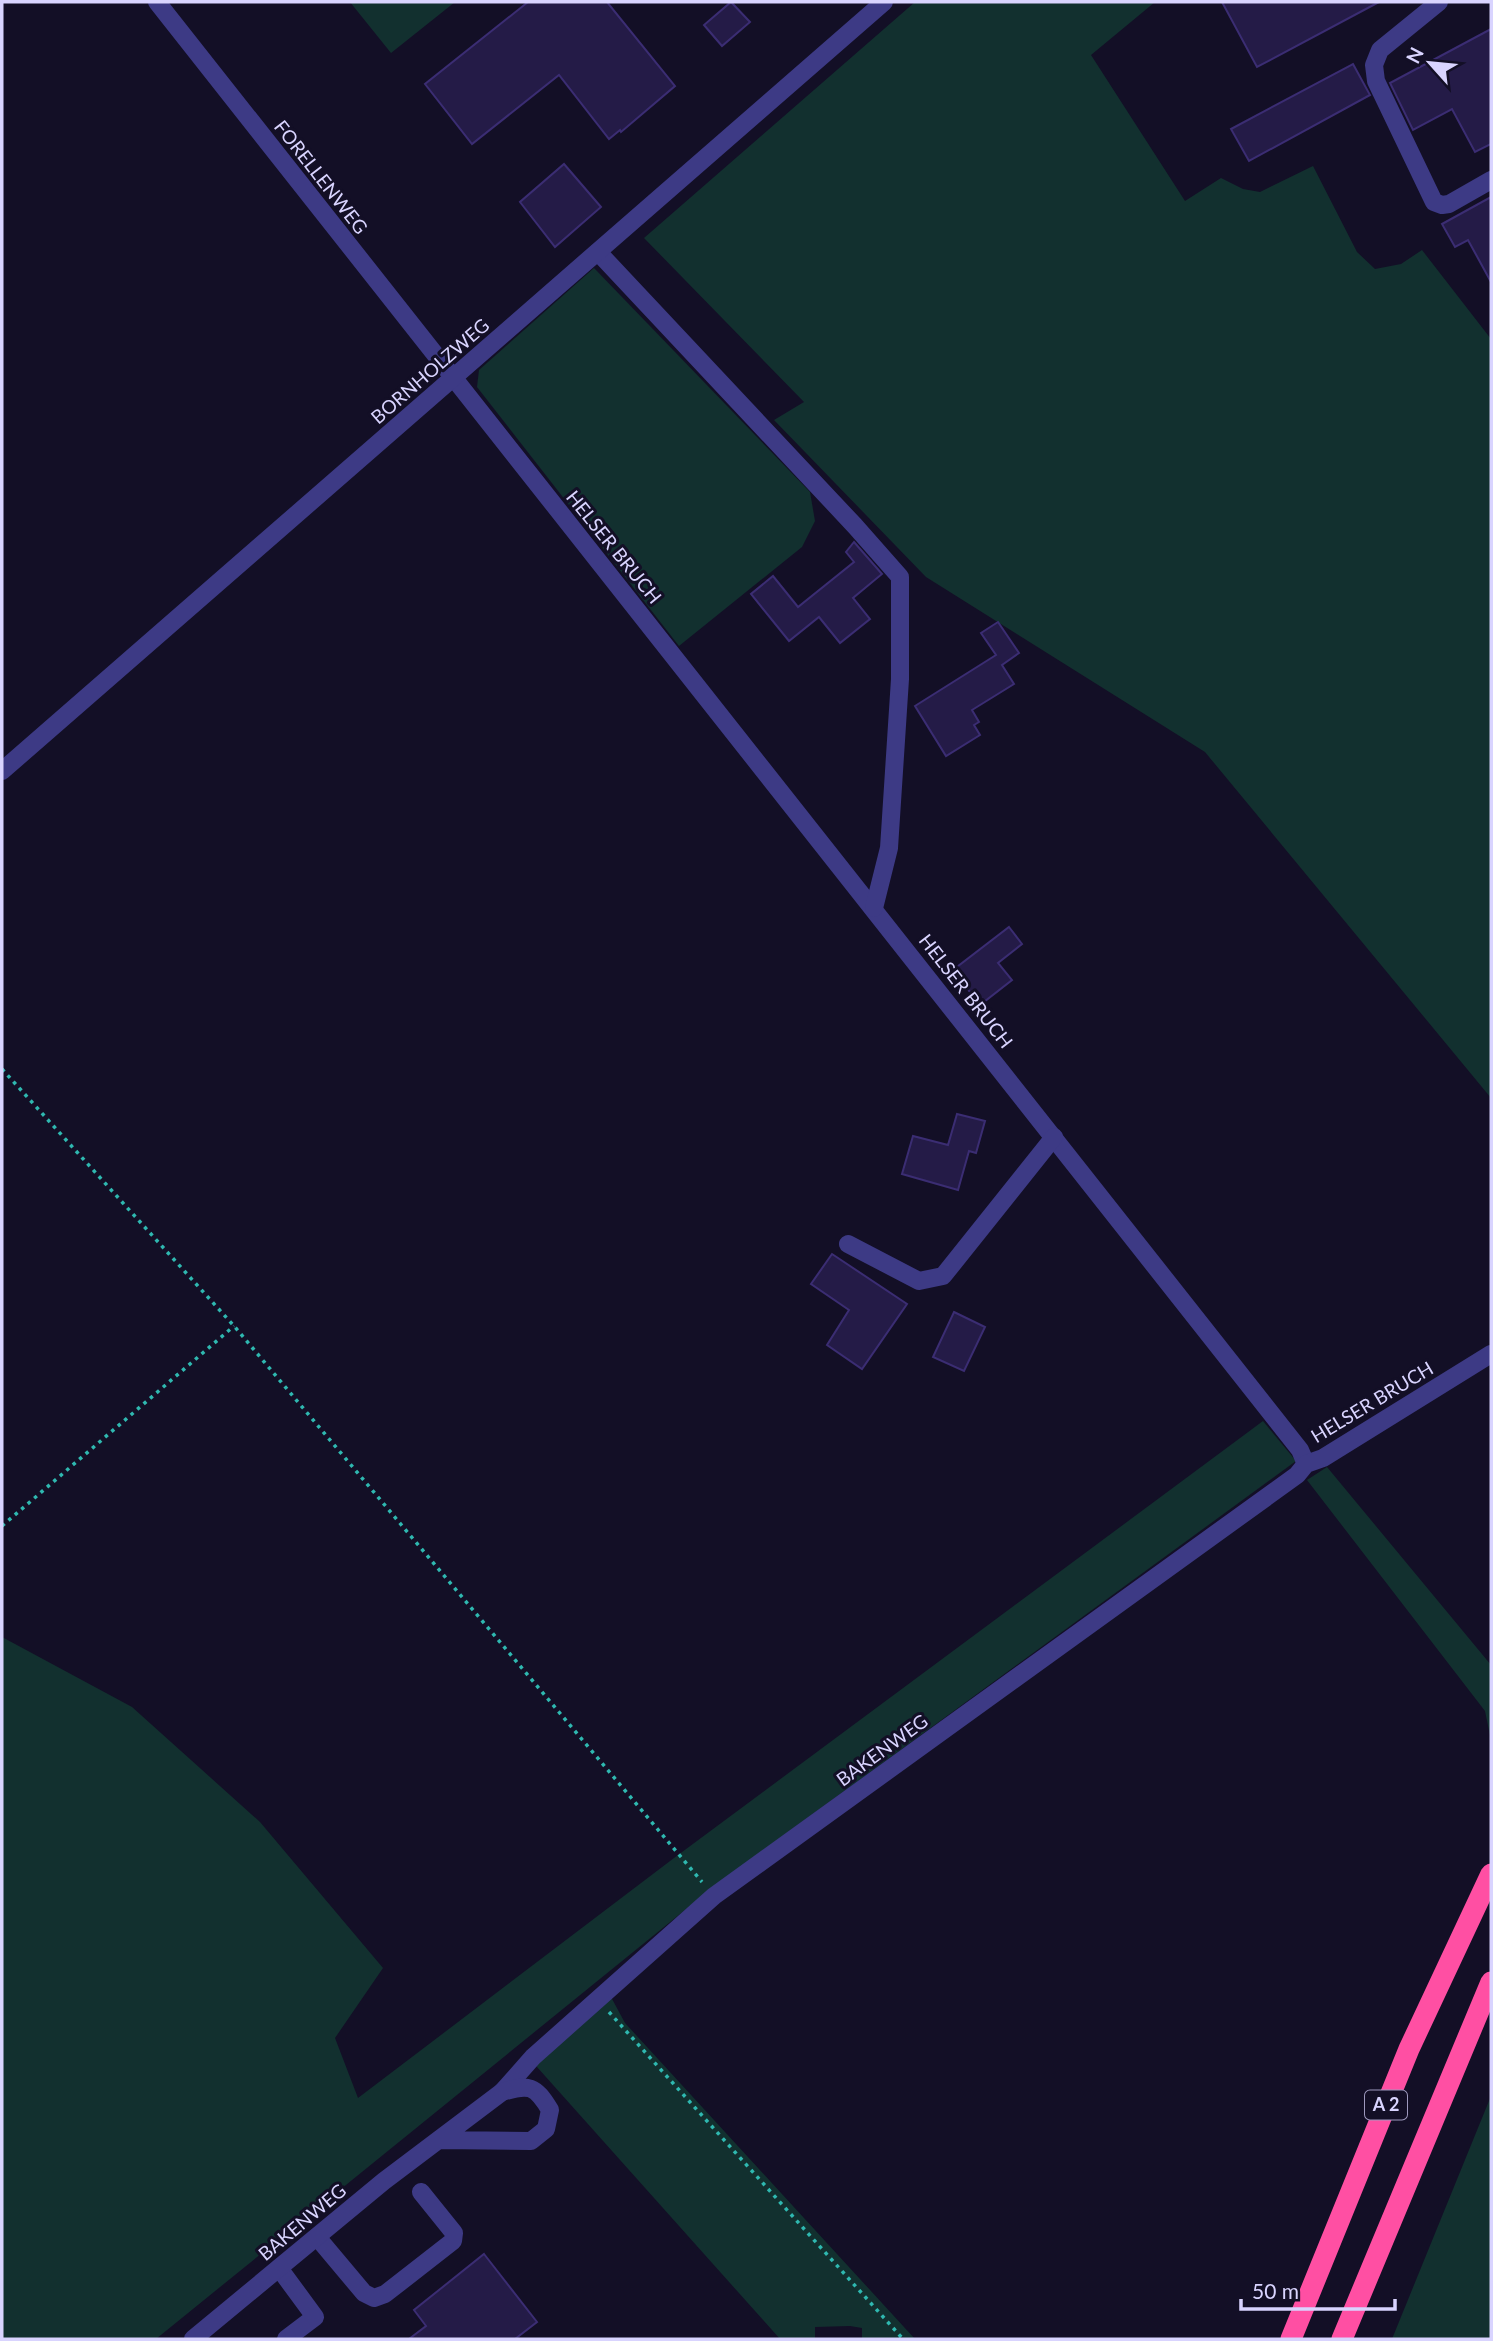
<svg xmlns="http://www.w3.org/2000/svg" width="1493" height="2341" viewBox="0 0 1493 2341" font-family="Lato,sans-serif">
<rect width="100%" height="100%" fill="#130f26"/>
<g fill="#12302f">
<polygon points="350,2 455,2 391,53"/>
<polygon points="915,2 1155,2 1091,55 1185,201 1221,178 1243,189 1260,192 1313,166 1357,252 1375,269 1401,264 1422,250 1491,339 1491,1098 1205,752 926,577 774,420 804,402 644,238"/>
<polygon points="594,268 810,492 815,521 802,547 679,646 477,387 479,370"/>
<polygon points="1263,1421 1296,1461 717,1884 156,2339 2,2339 2,1637 132,1707 260,1822 383,1968 335,2038 358,2098 674,1858"/>
<polygon points="1327,1467 1491,1665 1491,1740 1485,1711 1307,1480"/>
<polygon points="611,1997 625,2023 915,2339 862,2339 862,2328 850,2326 815,2327 815,2339 780,2339 537,2067 536,2062"/>
<polygon points="1491,2096 1491,2339 1392,2339"/>
</g>
<g fill="#241b47" stroke="#3b2d73" stroke-width="2">
<polygon points="528,2 607,2 675,86 621,132 620,130 609,139 559,75 472,144 425,84"/>
<polygon points="731,2 750,22 722,46 704,25"/>
<polygon points="1222,2 1379,2 1257,67"/>
<polygon points="1491,29 1491,144 1475,152 1452,109 1413,130 1390,83"/>
<polygon points="1353,64 1370,95 1249,161 1231,129"/>
<polygon points="564,164 601,207 555,247 520,202"/>
<polygon points="1491,197 1491,282 1468,240 1455,247 1442,224"/>
<polygon points="854,542 882,574 853,598 870,619 840,643 819,617 789,641 751,594 773,576 798,607 854,562 846,552"/>
<polygon points="998,622 1019,653 1002,665 1014,684 972,710 979,722 974,725 980,735 946,756 915,706 996,655 981,633"/>
<polygon points="1009,927 1022,944 998,963 1012,980 980,1005 953,970"/>
<polygon points="957,1114 985,1121 976,1153 969,1151 958,1190 902,1174 913,1136 948,1145"/>
<polygon points="832,1254 907,1304 862,1369 827,1345 849,1310 811,1284"/>
<polygon points="954,1312 985,1327 964,1371 933,1357"/>
<polygon points="484,2254 537,2322 515,2339 409,2339 426,2326 414,2310"/>
</g>
<g fill="none" stroke-linecap="round" stroke-linejoin="round">
<g stroke="#2fb8b0" stroke-width="3.5" stroke-dasharray="3.5 5" stroke-linecap="butt">
<polyline points="2,1069 234,1326 702,1882"/>
<polyline points="2,1526 234,1326"/>
<polyline points="609,2012 903,2339"/>
</g>
<g stroke="#3d3a85" stroke-width="18">
<polyline points="157,2 1300,1450 1306,1464"/>
<polyline points="1439,2 1380,50 1374,65 1376,81 1434,202 1442,205 1449,204 1491,180"/>
<polyline points="598,252 855,526 900,577 900,679 889,848 874,908"/>
<polyline points="2,771 884,2"/>
<polyline points="848,1244 919,1281 943,1276 1054,1137"/>
<polyline points="502,2092 533,2057 714,1896 1297,1475 1306,1464 1323,1458 1491,1354"/>
<polyline points="317,2237 364,2293 374,2298 385,2294 453,2241 454,2233 421,2192"/>
<polyline points="279,2268 315,2317 286,2339"/>
<path d="M 193,2339 L 384,2181 L 502,2092 C 529,2084 535,2085 550,2110 L 546,2129 L 531,2141 L 439,2140"/>
</g>
<g stroke="#ff4fa3" stroke-width="21">
<polyline points="1291,2339 1409,2049 1491,1874"/>
<polyline points="1342,2339 1491,1982"/>
</g>
</g>
<g text-anchor="middle" stroke-width="6" stroke-linejoin="round" paint-order="stroke">
<rect fill="#130f26" stroke="#9e99be" stroke-width="2" x="1365" y="2090.5" width="42" height="29" rx="5"/>
<g font-size="18" font-weight="bold" fill="#d9d4ff">
<text x="1386" y="2111">A 2</text>
</g>
<g font-size="19" fill="#d9d4ff" stroke="#130f26">
<text transform="translate(321 177) rotate(52)" y="7">FORELLENWEG</text>
<text transform="translate(430 371) rotate(-41)" y="7">BORNHOLZWEG</text>
<text transform="translate(614 547) rotate(51)" y="7">HELSER BRUCH</text>
<text transform="translate(966 991) rotate(52)" y="7">HELSER BRUCH</text>
<text transform="translate(1372 1402) rotate(-31)" y="7">HELSER BRUCH</text>
<text transform="translate(882 1750) rotate(-36)" y="7">BAKENWEG</text>
<text transform="translate(302 2222) rotate(-40)" y="7">BAKENWEG</text>
</g>
</g>
<rect width="1493" height="2341" fill="none" stroke="#d9d4ff" stroke-width="7"/>
<g transform="translate(1430 63) rotate(297)" stroke="#130f26" stroke-width="5" paint-order="stroke">
<path d="M0-5L12 26L0 18L-12 26Z" fill="#d9d4ff"/>
<text y="-10" font-size="19" font-weight="bold" text-anchor="middle" fill="#d9d4ff">N</text>
</g>
<path d="M1241 2299v10h154v-10" fill="none" stroke="#d9d4ff" stroke-width="3.5"/>
<text x="1252" y="2299" font-size="21" fill="#d9d4ff" stroke="#130f26" stroke-width="5" paint-order="stroke">50 m</text>
</svg>
